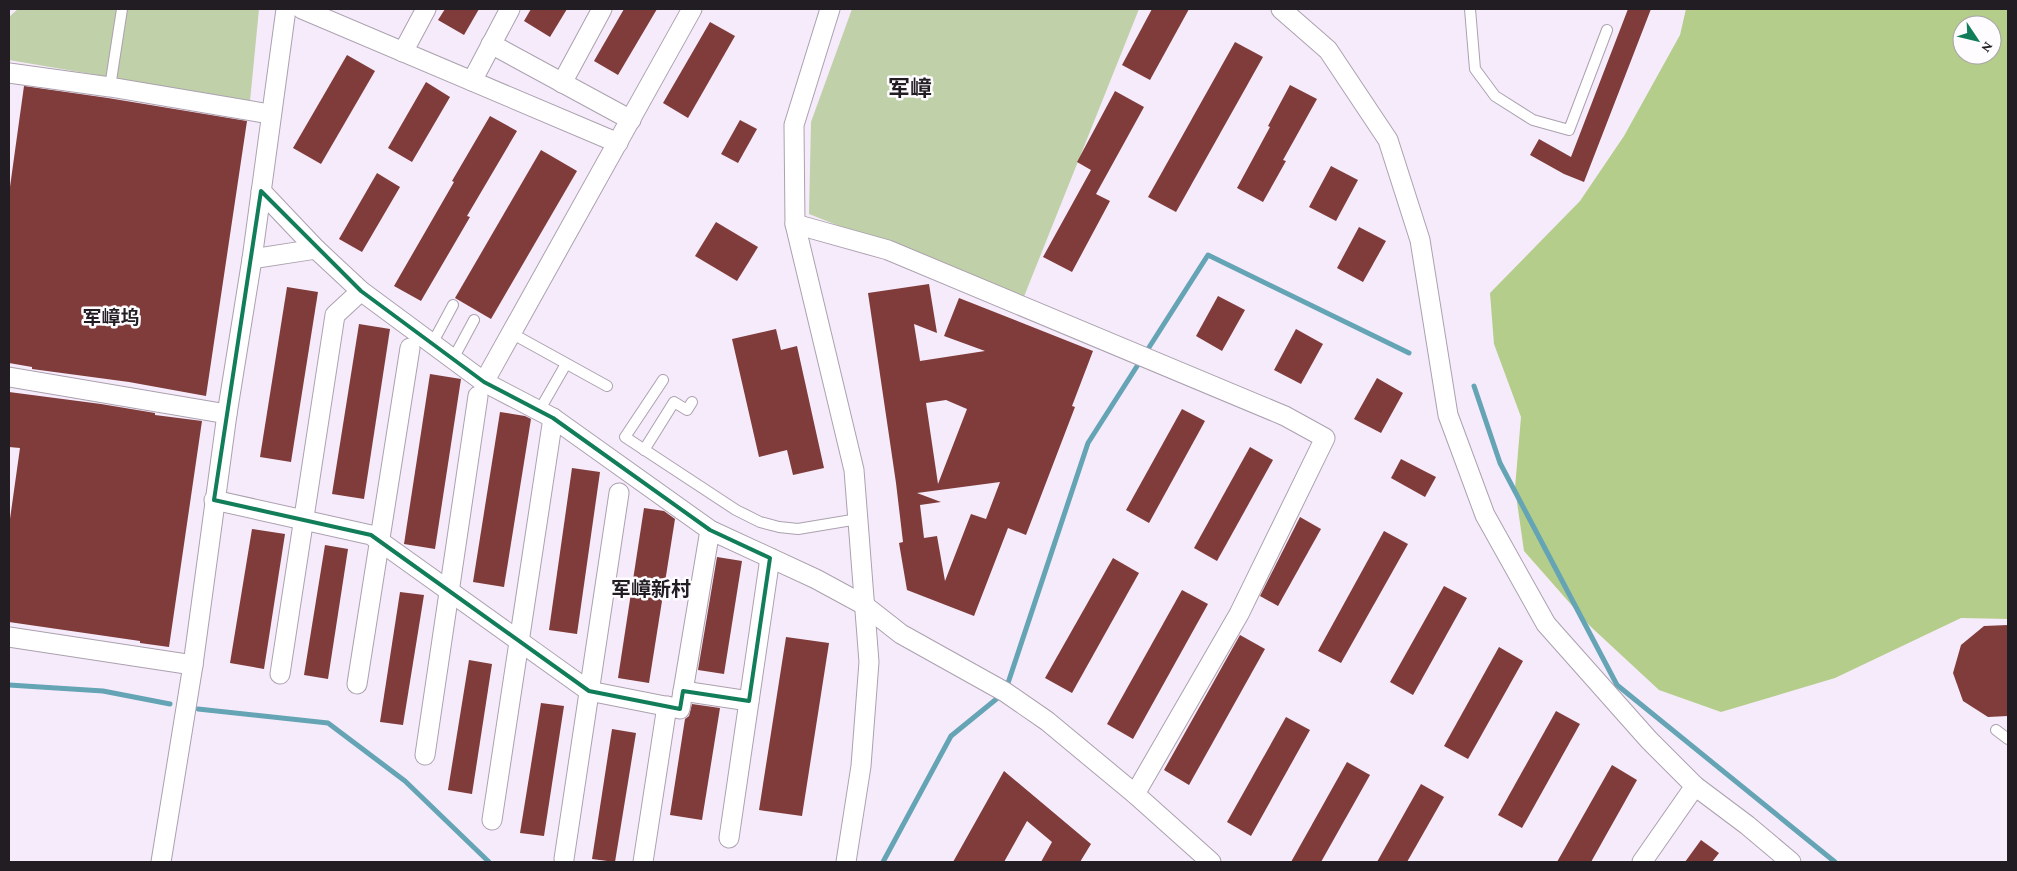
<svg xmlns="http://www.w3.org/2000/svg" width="2017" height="871" viewBox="0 0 2017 871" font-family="'Crimson Pro','Noto Sans SC',serif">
<rect width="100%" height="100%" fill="#f6ebfa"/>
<g fill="#c0d0a8">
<polygon points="18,9 259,9 250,101 9,60 9,17"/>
<polygon points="852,9 1139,9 1023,299 809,214 811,122"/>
</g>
<path fill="#b4cd8a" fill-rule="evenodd" d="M 1686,9 L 2008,9 L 2008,619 L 1961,618 L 1835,678 L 1721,712 L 1659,690 L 1590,626 L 1524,551 L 1515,488 L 1521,417 L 1494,344 L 1490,293 L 1580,201 L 1624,136 L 1680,35 ZM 1962,25 L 1992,25 L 1992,55 L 1962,55 Z"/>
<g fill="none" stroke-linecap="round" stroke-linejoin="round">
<g stroke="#64a4b5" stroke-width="5">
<polyline points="1474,386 1500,463 1617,685 1835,862"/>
<polyline points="9,685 103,691 170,704"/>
<polyline points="198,709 328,723 405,781 489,862"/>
<polyline points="883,862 951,736 1005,692 1088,443 1208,255 1409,353"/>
</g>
</g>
<g fill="#7f3c3a" fill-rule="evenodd">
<polygon points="445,9 479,9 464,35 438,20"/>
<polygon points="531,9 567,9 550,37 524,21"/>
<polygon points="624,9 657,9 618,75 594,61"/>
<polygon points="1152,9 1189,9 1150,80 1122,65"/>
<polygon points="1628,9 1651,9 1584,182 1564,174 1530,155 1539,139 1571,157"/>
<polygon points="710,22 735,36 688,118 663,103"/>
<polygon points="1235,42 1263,57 1176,212 1148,197"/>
<polygon points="347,55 375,71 321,164 293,148"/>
<polygon points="426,82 450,97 412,162 388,148"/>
<polygon points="1290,85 1317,99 1283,160 1286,161 1263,202 1237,188 1270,127 1268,126"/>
<polygon points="24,86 108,98 247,121 206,396 129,382 32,369 32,367 9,363 9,194"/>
<polygon points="1115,91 1144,107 1096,194 1110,201 1072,272 1043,257 1091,170 1077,162"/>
<polygon points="490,116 517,131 467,216 470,217 421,301 394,286 454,182 452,181"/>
<polygon points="740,120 757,129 738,163 721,154"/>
<polygon points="541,150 577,171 491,319 455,298"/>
<polygon points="1331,166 1358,180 1336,221 1309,207"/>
<polygon points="377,173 400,187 362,252 339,239"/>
<polygon points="716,222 758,247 737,281 695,256"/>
<polygon points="1359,227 1386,241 1363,282 1337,268"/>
<path d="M 929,284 L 937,333 L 914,324 L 920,361 L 985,351 L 944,336 L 959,298 L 1093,351 L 1072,406 L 1075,407 L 1026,535 L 1008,528 L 974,616 L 907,590 L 899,543 L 903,542 L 896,483 L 868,293 ZM 946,400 L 967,409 L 938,484 L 926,403 ZM 1000,482 L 986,519 L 971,514 L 945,581 L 937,536 L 924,538 L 920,505 L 941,502 L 917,493 Z"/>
<polygon points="287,287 318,292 291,462 260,457"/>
<polygon points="1218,296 1245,310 1222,351 1196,336"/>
<polygon points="359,324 390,329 364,499 332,494"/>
<polygon points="776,329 781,350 797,346 824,468 793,475 787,450 759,457 732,339"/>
<polygon points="1296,329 1323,344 1301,384 1274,370"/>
<polygon points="430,374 461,379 435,549 404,544"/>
<polygon points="1377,378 1403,393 1381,433 1354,419"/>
<polygon points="9,392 101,404 155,413 155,415 202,421 169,647 140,643 140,641 9,622 9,526 20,448 9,447"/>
<polygon points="1182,409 1205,421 1149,523 1126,510"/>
<polygon points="500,412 525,416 531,419 504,587 473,582"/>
<polygon points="1250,447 1273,460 1217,561 1194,548"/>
<polygon points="1401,459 1436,477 1425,497 1391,478"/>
<polygon points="572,468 600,472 577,634 549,630"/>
<polygon points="644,508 664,511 675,519 649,683 618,678"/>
<polygon points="1300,517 1321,529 1278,606 1260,596"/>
<polygon points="252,529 285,534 264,669 230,663"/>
<polygon points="1384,531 1408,544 1341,663 1318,651"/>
<polygon points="325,545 348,549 328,679 304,675"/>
<polygon points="717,557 742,561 724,674 698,670"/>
<polygon points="1113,558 1139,573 1072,693 1045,678"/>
<polygon points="1444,586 1467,598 1413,695 1390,682"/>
<polygon points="1182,590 1208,604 1133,739 1107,724"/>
<polygon points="400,592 424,595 403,725 380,722"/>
<polygon points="2008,625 2008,716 1988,717 1963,701 1953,673 1961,645 1984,626"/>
<polygon points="1240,635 1265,649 1189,785 1164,770"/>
<polygon points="786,637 829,643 802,816 759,810"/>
<polygon points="1499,647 1523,661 1468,759 1444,746"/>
<polygon points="469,660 492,664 472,794 448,790"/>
<polygon points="541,703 564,706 544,836 520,833"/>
<polygon points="692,704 720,708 702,820 670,815 685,719 689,716"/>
<polygon points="1556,711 1580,724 1522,828 1498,815"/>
<polygon points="1286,717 1310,730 1251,836 1227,822"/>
<polygon points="612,729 636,733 615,862 592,859"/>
<polygon points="1347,762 1370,775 1321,862 1291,862"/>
<polygon points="1612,765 1637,780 1591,862 1557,862"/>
<polygon points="1004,771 1091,844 1080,862 1041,862 1052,842 1027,821 1004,862 953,862"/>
<polygon points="1421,784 1444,797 1407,862 1377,862"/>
<polygon points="1701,840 1719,853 1712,862 1685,862"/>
</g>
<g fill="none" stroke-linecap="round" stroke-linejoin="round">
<g stroke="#aba1af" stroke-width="12">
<g id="lane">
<polyline points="1470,9 1475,69 1495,96 1533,120 1569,130 1607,30"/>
<polyline points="110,87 122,9"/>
<polyline points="511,333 607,386"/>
<polyline points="432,344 453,305"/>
<polyline points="453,359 474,320"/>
<polyline points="663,380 625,437 736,510 760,522 779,527 798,529 858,519"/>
<polyline points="539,411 566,364"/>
<polyline points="644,450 674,402 687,410 692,402"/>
<polyline points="1996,730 2008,739"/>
</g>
</g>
<g stroke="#aba1af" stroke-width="21">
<g id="street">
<polyline points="302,9 618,143"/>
<polyline points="830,9 794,125 795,224 854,470 869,662 861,766 846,862"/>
<polyline points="1281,9 1328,50 1388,140 1420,240 1448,415 1485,515 1546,624 1649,740 1695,786 1747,825 1791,862"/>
<polyline points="491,44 631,120"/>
<polyline points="403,52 426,9"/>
<polyline points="9,73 110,87 270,114"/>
<polyline points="472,81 510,9"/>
<polyline points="562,83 602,9"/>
<polyline points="261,191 316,249"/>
<polyline points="795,224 888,250 1285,416 1325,438 1239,614 1135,794"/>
<polyline points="252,259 316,249 361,291 484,382 553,418 710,530 816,579 864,605 901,634 1005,692 1047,721 1135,794 1211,862"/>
<polyline points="9,377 227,414"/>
<polyline points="484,382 692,9"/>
<polyline points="214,500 371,535 589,691 680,709 710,530"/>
<polyline points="9,637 193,665"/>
<polyline points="280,674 335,315 361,291"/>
<polyline points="357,684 410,348"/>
<polyline points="683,691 749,701"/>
<polyline points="425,755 478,396"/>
<polyline points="492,820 553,418"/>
<polyline points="729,838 770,558"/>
<polyline points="564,859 619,493"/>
<polyline points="161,862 193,665 227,414 252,259 286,9"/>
<polyline points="643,862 667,706"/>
<polyline points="1642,862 1695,786"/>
</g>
</g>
<use href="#lane" stroke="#fff" stroke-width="10"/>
<use href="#street" stroke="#fff" stroke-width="19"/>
</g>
<path fill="none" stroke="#117e59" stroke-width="4" stroke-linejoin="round" d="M 261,191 L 361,291 L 484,382 L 553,418 L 710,530 L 770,558 L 749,701 L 683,691 L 680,709 L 589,691 L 371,535 L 214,500 Z"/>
<g text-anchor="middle" stroke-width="5" stroke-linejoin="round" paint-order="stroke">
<g font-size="19" font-weight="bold" fill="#211d23" stroke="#fefcff">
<text x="111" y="324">军嶂坞</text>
</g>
<g font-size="20" font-weight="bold" fill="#211d23" stroke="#fefcff">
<text x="651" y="596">军嶂新村</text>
</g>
<g font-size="22" font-weight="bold" fill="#211d23" stroke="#fefcff">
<text x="910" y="96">军嶂</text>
</g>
</g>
<rect width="2017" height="871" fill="none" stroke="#211d23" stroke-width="20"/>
<g transform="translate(1977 40) rotate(125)"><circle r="24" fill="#fefcff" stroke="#a6a3a7"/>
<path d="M0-4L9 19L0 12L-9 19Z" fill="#117e59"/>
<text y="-8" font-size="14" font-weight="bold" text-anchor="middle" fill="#211d23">N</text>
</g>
</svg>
